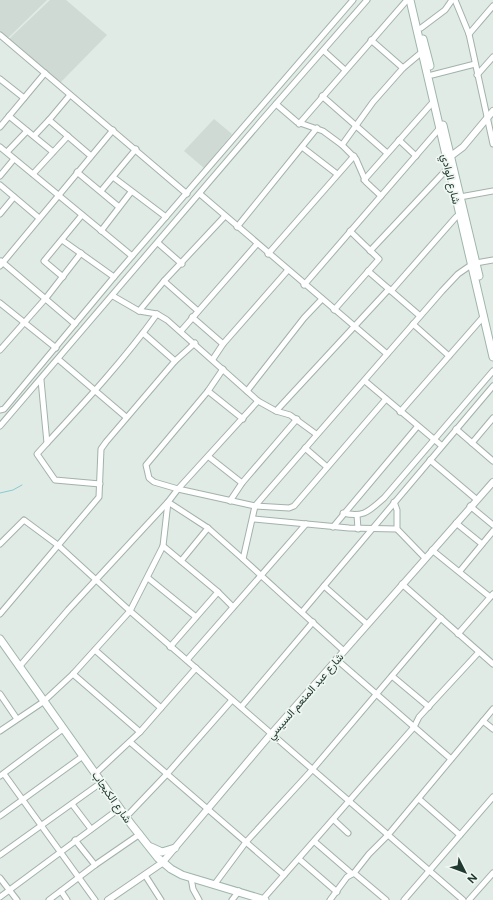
<svg xmlns="http://www.w3.org/2000/svg" width="493" height="900" viewBox="0 0 493 900" font-family="Figtree,Vazirmatn,sans-serif">
<rect width="100%" height="100%" fill="#e0ebe5"/>
<g fill="#cedad3">
<polygon points="0,0 47,0 8,38 0,31"/>
<polygon points="50,0 66,0 107,35 60,83 9,39"/>
<polygon points="214,119 232,134 204,168 184,151"/>
</g>
<g fill="none" stroke-linecap="round" stroke-linejoin="round">
<polyline stroke="#88cbcf" stroke-width="1" points="0,493 13,490 22,485"/>
<g stroke="#a3b2ab" stroke-width="7">
<g id="minor">
<polyline points="455,0 469,34 493,144"/>
<polyline points="421,28 445,10 452,0"/>
<polyline points="469,34 493,6"/>
<polyline points="0,35 187,194"/>
<polyline points="371,40 403,68"/>
<polyline points="324,51 345,70"/>
<polyline points="432,75 475,64"/>
<polyline points="477,75 493,57"/>
<polyline points="0,79 24,98"/>
<polyline points="322,96 387,153"/>
<polyline points="276,104 297,122 323,131 342,145 356,159 366,182 381,196"/>
<polyline points="9,116 53,152"/>
<polyline points="49,120 70,95"/>
<polyline points="299,124 407,0"/>
<polyline points="0,127 45,73"/>
<polyline points="34,136 49,120 91,156"/>
<polyline points="399,140 416,156"/>
<polyline points="342,145 373,102 403,68 422,52"/>
<polyline points="0,147 132,256"/>
<polyline points="302,147 337,174"/>
<polyline points="7,152 27,131"/>
<polyline points="77,172 119,207"/>
<polyline points="33,174 68,136"/>
<polyline points="0,176 14,159"/>
<polyline points="113,177 166,217"/>
<polyline points="364,180 433,102"/>
<polyline points="0,185 39,218"/>
<polyline points="101,191 136,149"/>
<polyline points="200,194 387,354"/>
<polyline points="460,197 493,191"/>
<polyline points="0,214 14,197"/>
<polyline points="237,227 317,128"/>
<polyline points="101,231 131,192"/>
<polyline points="62,240 114,277"/>
<polyline points="158,243 182,264"/>
<polyline points="370,251 448,168"/>
<polyline points="268,254 354,156"/>
<polyline points="1,261 75,324"/>
<polyline points="476,263 493,260"/>
<polyline points="0,266 113,130"/>
<polyline points="368,271 420,316"/>
<polyline points="63,277 44,261 82,215"/>
<polyline points="164,281 198,311"/>
<polyline points="304,285 439,129"/>
<polyline points="391,291 456,217 461,213"/>
<polyline points="113,296 139,311 157,314 167,320 258,401 276,411 290,415 316,434"/>
<polyline points="0,303 56,348"/>
<polyline points="334,310 379,259 350,231"/>
<polyline points="139,311 164,281 225,216"/>
<polyline points="192,317 223,344"/>
<polyline points="413,324 449,356"/>
<polyline points="181,331 257,244"/>
<polyline points="143,333 175,361"/>
<polyline points="0,350 46,298 81,253"/>
<polyline points="58,359 126,417"/>
<polyline points="213,359 223,344 288,270"/>
<polyline points="41,380 47,443 37,454 55,480 100,484"/>
<polyline points="365,381 442,446"/>
<polyline points="208,391 243,419"/>
<polyline points="247,391 304,318 322,299"/>
<polyline points="0,410 4,409 114,277 353,0"/>
<polyline points="276,411 389,289"/>
<polyline points="400,412 484,316"/>
<polyline points="0,426 262,120 367,0"/>
<polyline points="456,429 493,461"/>
<path d="M 47,443 C 85,402 124,360 157,314"/>
<polyline points="472,443 493,418"/>
<polyline points="305,448 327,467"/>
<polyline points="209,457 242,483"/>
<polyline points="430,460 476,499"/>
<polyline points="178,489 255,506 289,508 294,506 386,399"/>
<polyline points="178,489 258,401"/>
<polyline points="230,501 242,483 297,419"/>
<polyline points="394,502 397,510 397,529 425,558"/>
<polyline points="470,506 493,525"/>
<path d="M 343,513 C 364,518 369,511 384,498 L 493,371"/>
<polyline points="357,515 358,529"/>
<polyline points="253,519 349,528 397,529"/>
<polyline points="456,523 482,544"/>
<polyline points="333,527 417,427"/>
<polyline points="0,544 24,520 59,546 130,611 463,900"/>
<polyline points="163,546 218,592 233,607"/>
<polyline points="432,550 490,597"/>
<polyline points="181,561 208,528"/>
<polyline points="460,571 493,531"/>
<polyline points="148,578 196,617"/>
<polyline points="402,584 493,664"/>
<polyline points="324,586 367,624"/>
<polyline points="302,612 493,386"/>
<polyline points="0,614 99,497 101,449 106,442 175,361 195,343"/>
<polyline points="458,634 493,594"/>
<polyline points="170,647 218,592"/>
<polyline points="95,650 161,708"/>
<polyline points="344,651 243,559 255,506 442,291 458,274 471,265"/>
<polyline points="336,659 451,759"/>
<polyline points="187,660 306,524"/>
<polyline points="19,667 68,610 168,502 208,528 243,559"/>
<polyline points="73,674 140,732"/>
<polyline points="392,676 429,707"/>
<polyline points="0,694 17,719"/>
<polyline points="241,707 313,622"/>
<polyline points="483,721 493,729"/>
<polyline points="0,731 43,702 73,674 130,611 163,546 168,502 178,489 154,482 149,478 146,465 208,391 223,369"/>
<polyline points="130,742 284,875"/>
<polyline points="96,773 140,732 196,668"/>
<polyline points="4,774 95,900"/>
<polyline points="0,776 63,729"/>
<polyline points="419,799 460,835"/>
<polyline points="72,804 91,829"/>
<polyline points="0,816 83,756"/>
<polyline points="126,817 167,774 232,700"/>
<polyline points="334,820 348,833"/>
<polyline points="75,840 95,865"/>
<polyline points="315,842 352,874"/>
<polyline points="0,855 102,782"/>
<polyline points="299,859 337,892"/>
<polyline points="354,873 386,900"/>
<polyline points="145,875 161,900"/>
<polyline points="0,878 17,900"/>
<polyline points="191,878 193,889 199,900"/>
<polyline points="214,885 246,842 312,770 441,618"/>
<polyline points="61,891 67,900"/>
<polyline points="0,897 120,808"/>
<polyline points="263,899 414,727 419,717 479,652"/>
<polyline points="49,900 95,865 140,834"/>
<polyline points="232,900 239,891"/>
<polyline points="330,900 347,877 354,873 369,854 388,835 493,709"/>
<polyline points="404,900 493,797"/>
<polyline points="469,900 493,873"/>
</g>
</g>
<g stroke="#a3b2ab" stroke-width="8">
<g id="tertiary">
<polyline points="451,156 463,147 493,111"/>
<polyline points="108,900 162,863 271,734 493,482"/>
</g>
</g>
<g stroke="#9fb6ac" stroke-width="9">
<g id="secondary">
<polyline points="410,0 493,357"/>
<polyline points="423,39 430,66"/>
<polyline points="443,125 479,276"/>
<polyline points="0,639 131,824 158,858 171,869 182,875 265,900"/>
<polyline points="151,847 162,852 175,848"/>
</g>
</g>
<use href="#minor" stroke="#fff" stroke-width="5"/>
<use href="#tertiary" stroke="#fff" stroke-width="6"/>
<use href="#secondary" stroke="#fff" stroke-width="7"/>
</g>
<g text-anchor="middle" stroke-width="3.5" stroke-linejoin="round" paint-order="stroke">
<g font-size="11" fill="#213a31" stroke="#f0f7f3">
<text transform="translate(451 179) rotate(77)" y="4">شارع الوادي</text>
<text transform="translate(305 696) rotate(-49)" y="4">شارع عبد المنعم السيسي</text>
<text transform="translate(112 797) rotate(55)" y="4">شارع الكبجاب</text>
</g>
</g>
<g transform="translate(465 872) rotate(132)" stroke="#f0f7f3" stroke-width="3" paint-order="stroke">
<path d="M0-3L7 15L0 10L-7 15Z" fill="#213a31"/>
<text y="-6" font-size="11" font-weight="bold" text-anchor="middle" fill="#213a31">N</text>
</g>
</svg>
